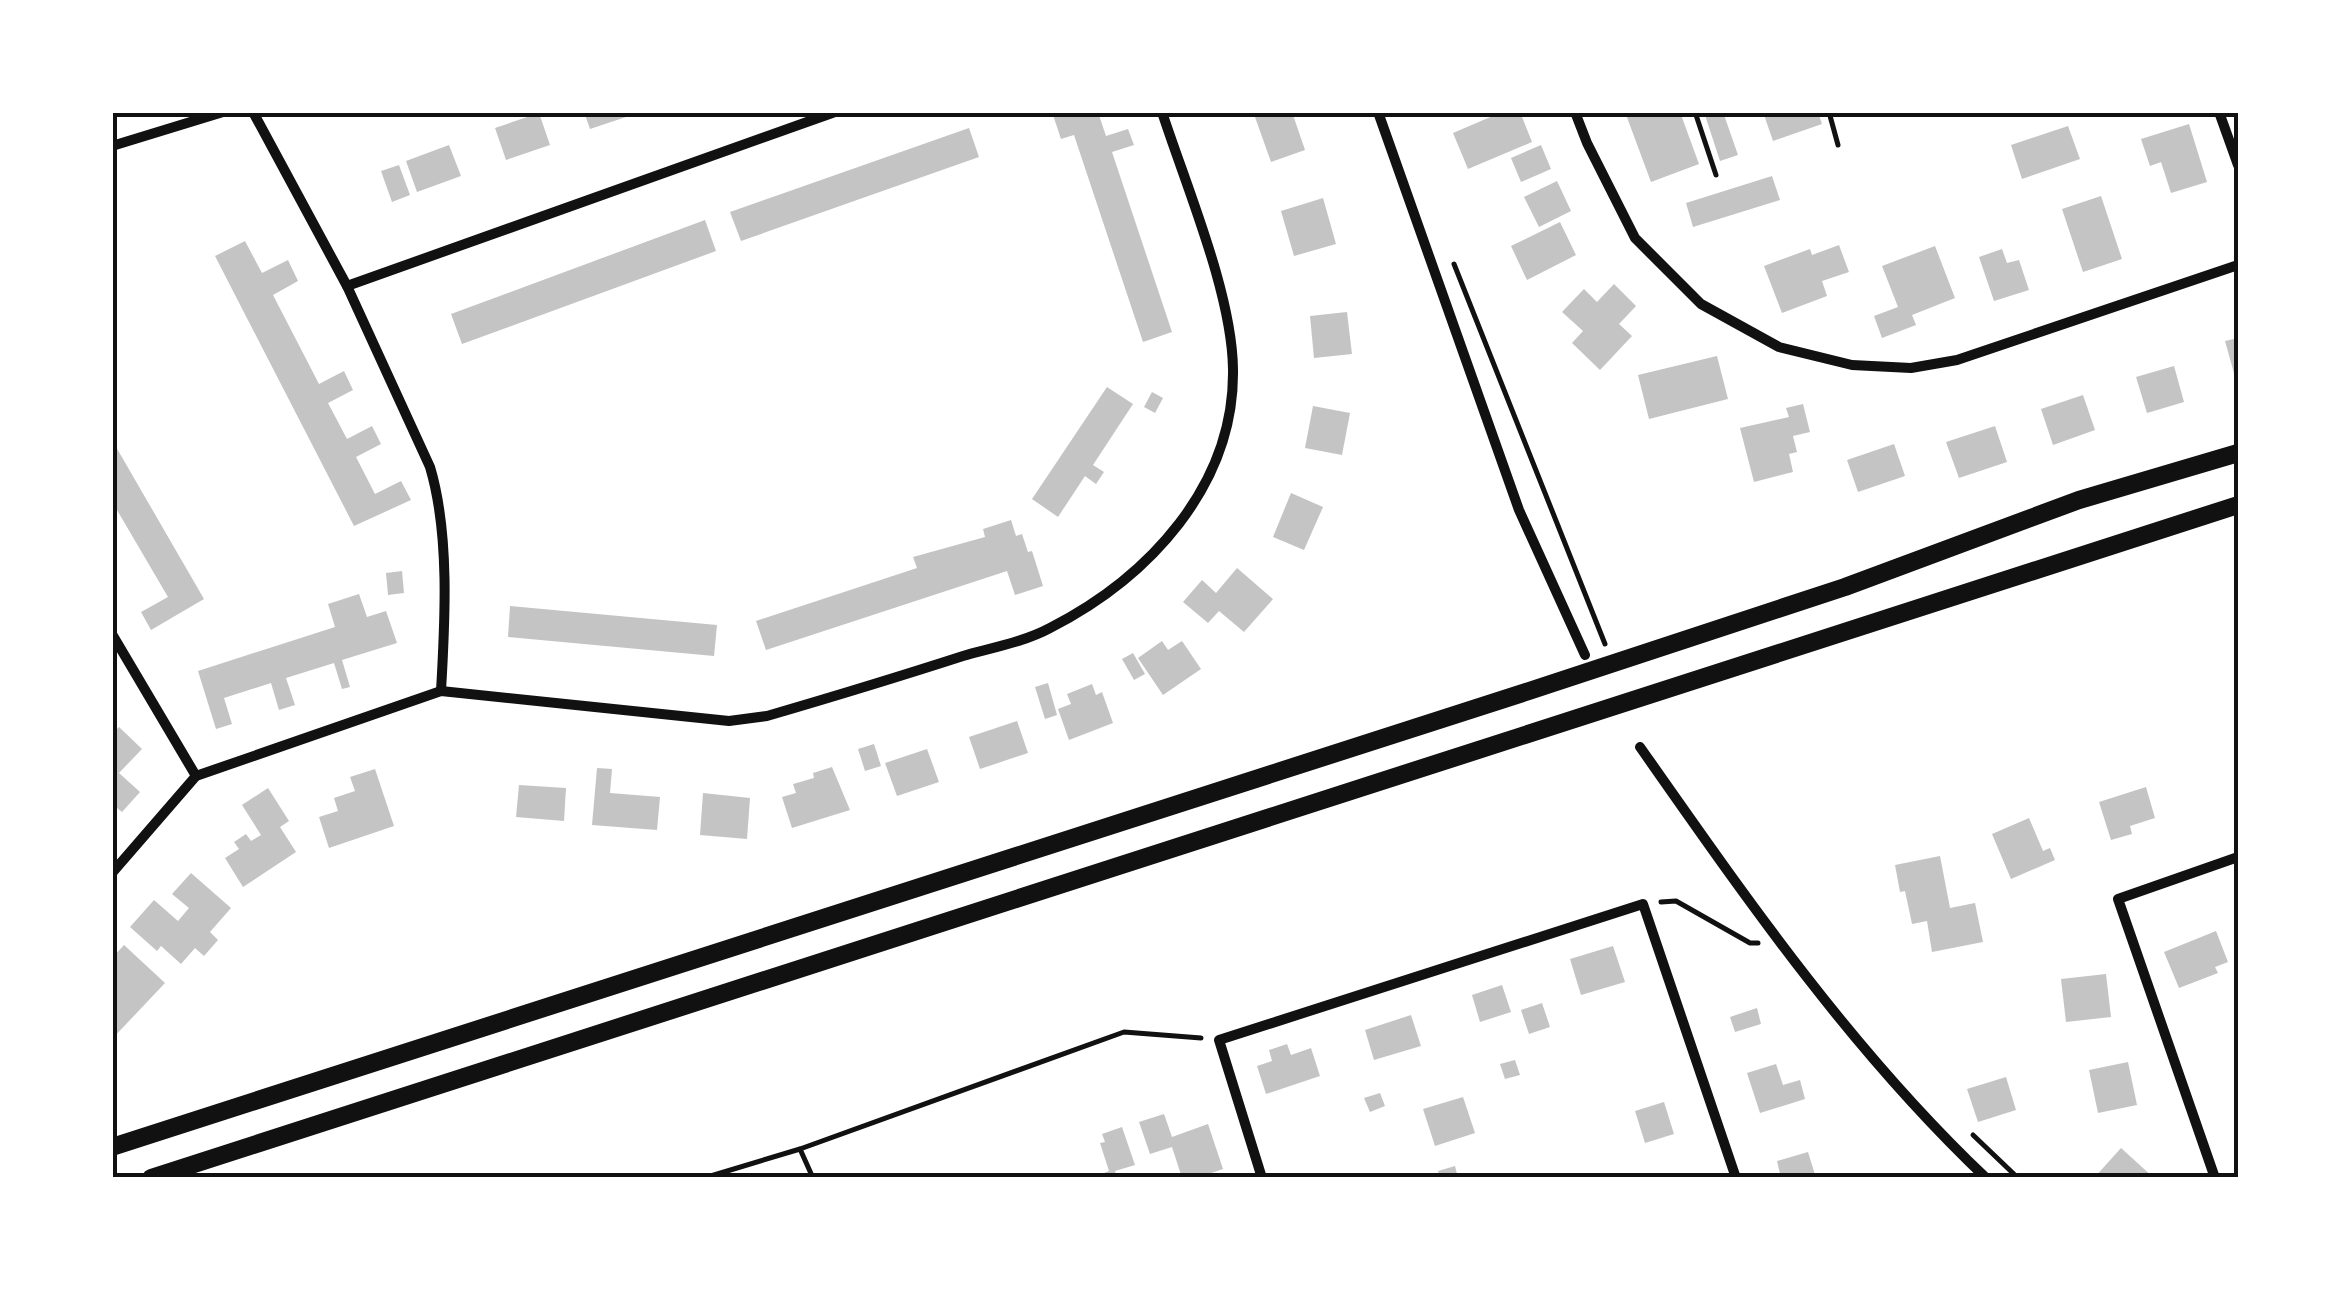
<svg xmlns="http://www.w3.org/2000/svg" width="2351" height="1290" viewBox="0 0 2351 1290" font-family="'DejaVu Sans',sans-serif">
<rect width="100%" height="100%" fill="#fff"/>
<g fill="#c4c4c4">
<polygon points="584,112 638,112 638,113 590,129"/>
<polygon points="1052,112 1098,112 1106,136 1128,129 1134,145 1112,152 1172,332 1143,342 1074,135 1061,139"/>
<polygon points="1268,112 1292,112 1305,150 1271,162 1255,117"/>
<polygon points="1502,112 1520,112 1532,142 1468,169 1453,133"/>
<polygon points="1625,112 1680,112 1699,164 1651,182"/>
<polygon points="1704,112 1723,112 1738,155 1720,161"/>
<polygon points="1763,112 1818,112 1822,124 1773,141"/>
<polygon points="539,113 550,145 506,160 495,128"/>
<polygon points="2189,124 2207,182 2171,193 2161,162 2150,166 2141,139"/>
<polygon points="2068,126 2080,159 2022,179 2011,145"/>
<polygon points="969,128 979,157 741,241 730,212"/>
<polygon points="449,145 461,176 417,192 406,161"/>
<polygon points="1541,145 1551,169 1521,182 1511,158"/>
<polygon points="399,165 410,195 392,202 381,171"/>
<polygon points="1772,176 1780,200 1693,227 1686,203"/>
<polygon points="1557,181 1571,211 1539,227 1524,197"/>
<polygon points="2101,196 2122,259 2083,272 2062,209"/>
<polygon points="1323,198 1336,244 1294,256 1281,211"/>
<polygon points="705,220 716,251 462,344 451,314"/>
<polygon points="1560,222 1576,255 1527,280 1511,246"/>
<polygon points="245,241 262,273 288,260 298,281 273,295 319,384 344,371 353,390 328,403 347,439 372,426 381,444 356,457 375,494 401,481 411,500 354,526 215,256"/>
<polygon points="1839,245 1849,272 1822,281 1827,296 1782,313 1764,266 1810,249 1812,255"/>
<polygon points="1935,246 1955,298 1912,315 1916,325 1882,338 1874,316 1898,307 1882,266"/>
<polygon points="2002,249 2007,263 2019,260 2029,290 1994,301 1979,257"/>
<polygon points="1614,284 1636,306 1619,324 1632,336 1600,370 1572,343 1583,331 1562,312 1584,289 1597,302"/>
<polygon points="1347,312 1352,354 1314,358 1310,316"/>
<polygon points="2238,338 2238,384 2237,384 2225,341"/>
<polygon points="1717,356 1728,399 1649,419 1638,375"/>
<polygon points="2174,366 2184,402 2147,413 2136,377"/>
<polygon points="1107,387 1133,404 1093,465 1104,472 1096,484 1085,476 1058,517 1032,499"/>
<polygon points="1152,392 1163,398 1155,413 1144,407"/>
<polygon points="2083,395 2095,430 2053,445 2041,409"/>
<polygon points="1803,404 1810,432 1793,436 1797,452 1789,454 1793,472 1754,482 1740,428 1789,417 1786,408"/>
<polygon points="1313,406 1350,413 1342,455 1305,448"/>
<polygon points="1995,426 2007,462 1959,478 1946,442"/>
<polygon points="112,440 204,599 151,630 141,612 168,597 117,510 112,512"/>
<polygon points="1894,444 1905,476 1858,492 1847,460"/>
<polygon points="1291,493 1323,507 1304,550 1273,537"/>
<polygon points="1011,520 1016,536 1022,534 1028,552 1032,551 1043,586 1015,595 1007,571 766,650 756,621 917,568 913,557 985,537 983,529"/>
<polygon points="1237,568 1273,599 1244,632 1219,611 1208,623 1183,602 1202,580 1216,593"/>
<polygon points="402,571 404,593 388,595 386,573"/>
<polygon points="359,594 367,617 386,611 397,643 342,660 350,687 342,689 334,663 286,678 295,705 279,710 271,683 224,698 232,724 216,729 198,671 335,627 328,604"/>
<polygon points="510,606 717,625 714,656 508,637"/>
<polygon points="1162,641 1168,650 1182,641 1201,669 1163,695 1138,658"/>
<polygon points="1133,653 1145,674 1134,680 1122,659"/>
<polygon points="1048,683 1057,715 1045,719 1035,687"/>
<polygon points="1092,684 1096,695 1102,692 1113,723 1069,740 1058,709 1071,704 1067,694"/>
<polygon points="1017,721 1028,753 980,769 969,737"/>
<polygon points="119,727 142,749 119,773 140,792 122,812 112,804 112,734"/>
<polygon points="874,744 881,766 865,771 858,749"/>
<polygon points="927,749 939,782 897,796 885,763"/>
<polygon points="832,767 850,810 792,828 782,797 796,793 793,784 814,778 813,773"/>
<polygon points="597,768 612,769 610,793 660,797 657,830 592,825"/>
<polygon points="375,769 394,826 329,848 319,817 338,811 334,798 355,791 350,777"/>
<polygon points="519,785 566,788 564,821 516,817"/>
<polygon points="2146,787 2155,818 2130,826 2132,834 2111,840 2099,802"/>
<polygon points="268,788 289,821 280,827 296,852 243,887 225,858 239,849 234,842 246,834 251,841 261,835 242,805"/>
<polygon points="703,793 750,798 747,839 700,835"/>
<polygon points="2029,818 2043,851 2050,848 2055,860 2011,879 1992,834"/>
<polygon points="1940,856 1950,908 1975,903 1983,942 1932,952 1927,921 1912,924 1905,891 1900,892 1895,865"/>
<polygon points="191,873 231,908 210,932 218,940 204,956 195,948 181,964 161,946 157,951 130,927 154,900 178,921 189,908 172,894"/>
<polygon points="2216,931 2228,962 2215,967 2218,973 2179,988 2164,952"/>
<polygon points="124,945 165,983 112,1039 112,958"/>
<polygon points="1613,946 1625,982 1581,995 1570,959"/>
<polygon points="2106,974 2111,1017 2066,1022 2061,979"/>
<polygon points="1502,985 1511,1012 1480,1022 1472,995"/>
<polygon points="1542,1003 1550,1027 1529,1034 1521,1010"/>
<polygon points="1757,1008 1761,1024 1735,1032 1730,1017"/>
<polygon points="1411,1015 1421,1046 1374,1060 1365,1030"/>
<polygon points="1287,1044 1291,1055 1311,1048 1320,1076 1266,1094 1257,1066 1272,1061 1269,1050"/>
<polygon points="1515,1060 1520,1075 1505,1079 1500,1064"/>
<polygon points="2128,1062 2137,1105 2098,1113 2089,1070"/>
<polygon points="1776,1064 1783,1085 1800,1080 1805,1099 1760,1113 1747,1073"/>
<polygon points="2006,1077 2016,1110 1978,1122 1967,1089"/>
<polygon points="1380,1093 1385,1106 1370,1112 1364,1098"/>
<polygon points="1463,1097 1475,1133 1435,1146 1423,1109"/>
<polygon points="1664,1102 1674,1134 1645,1143 1635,1111"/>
<polygon points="1164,1114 1172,1137 1208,1124 1223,1169 1197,1178 1182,1178 1172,1147 1150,1154 1139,1122"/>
<polygon points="1122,1127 1135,1165 1115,1171 1117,1178 1092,1178 1109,1171 1100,1143 1105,1142 1102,1134"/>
<polygon points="2121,1148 2154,1178 2094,1178"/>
<polygon points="1808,1152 1816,1178 1781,1178 1777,1161"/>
<polygon points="1455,1166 1458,1178 1440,1178 1438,1171"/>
</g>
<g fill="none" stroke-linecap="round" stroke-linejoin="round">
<g stroke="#111" stroke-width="5">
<polyline points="1454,264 1605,644"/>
<polyline points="1661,902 1676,901 1750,943 1758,943"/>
<polyline points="1973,1135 2018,1178"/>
<polyline points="800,1149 813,1178"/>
<polyline points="704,1178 800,1149 1124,1032 1201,1038"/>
</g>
<g stroke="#111" stroke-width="5">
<polyline points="1695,112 1716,175"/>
<polyline points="1829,112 1838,145"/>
</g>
<g stroke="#111" stroke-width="10">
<path d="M 253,112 L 347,286 L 430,467 C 450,534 445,622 441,691"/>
<polyline points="1378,112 1519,510 1585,655"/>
<polyline points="1575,112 1587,143 1635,238 1701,304 1779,347 1852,365 1911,368 1957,360 2238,265"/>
<polyline points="2219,112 2238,165"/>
<polyline points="112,146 223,112"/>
<polyline points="347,286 835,112"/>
<polyline points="112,634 196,776"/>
<path d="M 1640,747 C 1746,898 1851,1050 1986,1178"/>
<path d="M 112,873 L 196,776 L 441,691 L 729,721 L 767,716 C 832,697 898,677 963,656 C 991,648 1024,642 1050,628 C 1148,578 1235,486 1233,369 C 1232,293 1186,186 1162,112"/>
<polyline points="1262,1178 1219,1040 1643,904 1736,1178"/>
<polyline points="2215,1178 2118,899 2238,857"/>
</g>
<g stroke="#111" stroke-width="18">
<polyline points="112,1147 1529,691 1845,587 2079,500 2238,453"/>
<polyline points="151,1178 2238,505"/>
</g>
</g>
<rect width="2351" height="1290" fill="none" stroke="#ffffff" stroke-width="230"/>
<rect x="115" y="115" width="2121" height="1060" fill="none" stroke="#111" stroke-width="4"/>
</svg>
